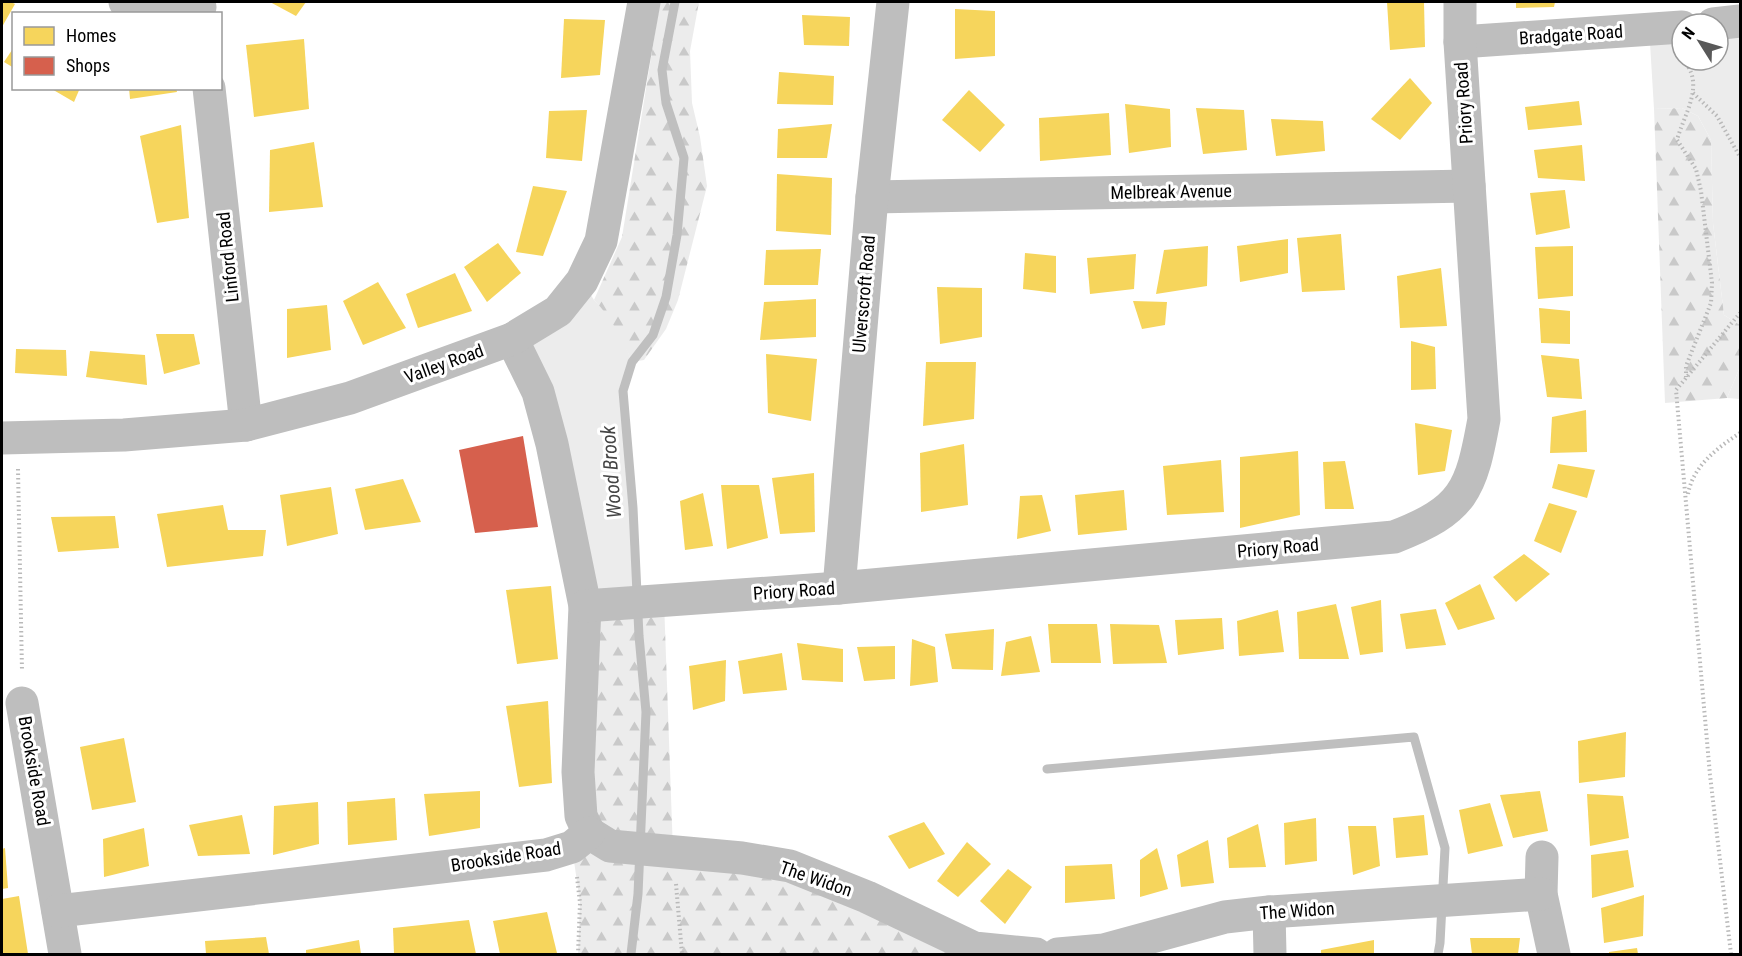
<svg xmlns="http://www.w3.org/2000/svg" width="1742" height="956" viewBox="0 0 1742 956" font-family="'Roboto Condensed',sans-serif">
<defs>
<pattern id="forest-firs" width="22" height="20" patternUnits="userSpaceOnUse" patternTransform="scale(1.5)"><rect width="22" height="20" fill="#ececec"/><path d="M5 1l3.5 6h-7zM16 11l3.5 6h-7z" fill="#c9c9c9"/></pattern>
</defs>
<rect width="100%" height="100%" fill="#fff"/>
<g fill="#ececec">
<polygon points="1740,35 1740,325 1724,315 1713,223 1711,140 1698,116 1682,108 1654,109 1650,43 1682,40 1682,60 1718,60 1718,37"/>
<polygon points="582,281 594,300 608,314 623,340 632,362 623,391 633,508 638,603 585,606 512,339"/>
<polygon points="1740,367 1740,399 1727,398"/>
</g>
<g fill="url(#forest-firs)">
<path d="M 660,2 L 699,2 L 690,51 L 692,103 L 700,137 L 707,186 L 678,300 L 666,329 L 644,360 L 632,362 C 622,339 612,318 594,300 L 622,237 Z"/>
<polygon points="1682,108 1698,116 1711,140 1713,223 1724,315 1740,325 1740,367 1727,398 1665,403 1654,109"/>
<polygon points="664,601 673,852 742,858 973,954 578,954 580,903 572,847 585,606"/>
</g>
<g fill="#f6d55c">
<polygon points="2,2 11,2 15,4 2,27"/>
<polygon points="270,2 306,2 296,16"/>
<polygon points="1387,2 1424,2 1425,47 1390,50"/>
<polygon points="1516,2 1555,2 1554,7 1516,8"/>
<polygon points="955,9 995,11 995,56 955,59"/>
<polygon points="802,15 850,17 849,46 804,45"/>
<polygon points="564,19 605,20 600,75 561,78"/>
<polygon points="304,39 309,109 254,117 246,45"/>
<polygon points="14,47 14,68 4,62"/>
<polygon points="779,72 834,76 833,105 777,104"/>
<polygon points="1410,78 1432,103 1400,140 1371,119"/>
<polygon points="50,88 80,88 74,102"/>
<polygon points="129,88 176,88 177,92 130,99"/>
<polygon points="969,90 1005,125 980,152 942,120"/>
<polygon points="1579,101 1582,125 1528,130 1525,107"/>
<polygon points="1125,104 1170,109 1171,147 1129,153"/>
<polygon points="1196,108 1244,110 1247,150 1203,154"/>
<polygon points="587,110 582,161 546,158 549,111"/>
<polygon points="1109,113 1111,155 1040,161 1039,118"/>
<polygon points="1271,119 1323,121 1325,151 1276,156"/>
<polygon points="832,124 827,158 777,158 778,129"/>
<polygon points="181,125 189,218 157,223 140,136"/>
<polygon points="314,142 323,207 269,212 270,150"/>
<polygon points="1582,145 1585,181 1538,178 1534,150"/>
<polygon points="777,174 832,178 831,235 776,231"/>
<polygon points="533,186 567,191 543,256 516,252"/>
<polygon points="1565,190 1570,228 1536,235 1530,193"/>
<polygon points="1341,234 1345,290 1302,292 1297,238"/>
<polygon points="1288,239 1288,273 1240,282 1237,246"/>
<polygon points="498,243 521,273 487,302 464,267"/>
<polygon points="1208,246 1207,286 1156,294 1164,250"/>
<polygon points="1573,246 1573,296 1538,299 1535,247"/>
<polygon points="821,249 818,285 764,285 766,250"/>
<polygon points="1025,253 1056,256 1056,293 1023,289"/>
<polygon points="1136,254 1134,289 1090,294 1087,258"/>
<polygon points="1441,268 1447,326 1400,328 1397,276"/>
<polygon points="455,273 472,311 418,328 406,294"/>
<polygon points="378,282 406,328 363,345 343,301"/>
<polygon points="937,287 982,288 982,337 940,344"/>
<polygon points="816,299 816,337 760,340 764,302"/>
<polygon points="1133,301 1167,302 1165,325 1142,329"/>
<polygon points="327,305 331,350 287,358 287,309"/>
<polygon points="1539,308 1570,311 1570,344 1541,343"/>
<polygon points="156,334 194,334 200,364 164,374"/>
<polygon points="1411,341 1435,347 1436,389 1411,390"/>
<polygon points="16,349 66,350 67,376 15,373"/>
<polygon points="90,351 145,355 147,385 86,377"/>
<polygon points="766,354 817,359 811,421 768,413"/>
<polygon points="1541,355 1579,359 1582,399 1547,397"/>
<polygon points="926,362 976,362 974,419 923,426"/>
<polygon points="1586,410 1587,452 1550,453 1552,417"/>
<polygon points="1415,423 1452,430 1445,471 1418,475"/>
<polygon points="964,444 968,505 921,512 920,453"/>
<polygon points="1298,451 1300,515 1240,528 1240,457"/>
<polygon points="1221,460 1224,512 1167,515 1163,466"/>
<polygon points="1345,461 1354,509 1325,509 1323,462"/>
<polygon points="1558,464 1595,470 1587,498 1552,488"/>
<polygon points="814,473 815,532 780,534 772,478"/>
<polygon points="403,479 421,522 365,530 355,489"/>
<polygon points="721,485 759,485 768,538 727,549"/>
<polygon points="331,487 338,534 287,546 280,495"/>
<polygon points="1124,490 1127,530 1078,535 1075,495"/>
<polygon points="703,493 713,546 685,550 680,501"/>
<polygon points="1042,495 1051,531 1017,539 1020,496"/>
<polygon points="1549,503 1577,511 1561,553 1534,541"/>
<polygon points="223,505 228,530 266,530 263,556 167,567 157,514"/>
<polygon points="115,516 119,548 58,552 51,517"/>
<polygon points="1524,554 1550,574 1516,602 1493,577"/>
<polygon points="1480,584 1495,619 1458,630 1445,603"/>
<polygon points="551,586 558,659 517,664 506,590"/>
<polygon points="1381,600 1383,652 1360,655 1351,607"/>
<polygon points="1336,604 1349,659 1299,659 1297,612"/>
<polygon points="1436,609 1446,645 1406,649 1400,614"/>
<polygon points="1278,610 1284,652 1239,656 1237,621"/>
<polygon points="1222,618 1224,649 1178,655 1175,620"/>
<polygon points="1048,624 1097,624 1101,663 1051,663"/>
<polygon points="1110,624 1159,625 1167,663 1113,664"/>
<polygon points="994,629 993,670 952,669 945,634"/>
<polygon points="1031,636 1040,672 1001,676 1006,642"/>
<polygon points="912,639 935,647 938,682 910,686"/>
<polygon points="797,643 843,649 843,682 802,680"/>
<polygon points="895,646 895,679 864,681 857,647"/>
<polygon points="782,653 787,690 743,694 738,661"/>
<polygon points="726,660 725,701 693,710 689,666"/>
<polygon points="548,701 552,783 519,787 506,706"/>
<polygon points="1626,732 1625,777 1579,783 1578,741"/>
<polygon points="124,738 136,802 92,810 80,747"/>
<polygon points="480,791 480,828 429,836 424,794"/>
<polygon points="1540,791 1548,831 1513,838 1500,795"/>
<polygon points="1587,794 1623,796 1629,838 1590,846"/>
<polygon points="395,798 397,840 348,845 347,802"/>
<polygon points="318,802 319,844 273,855 274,806"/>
<polygon points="1490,803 1503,846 1468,854 1459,810"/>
<polygon points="242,815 250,854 198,856 189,825"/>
<polygon points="1424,815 1428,855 1396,858 1393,818"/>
<polygon points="1316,818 1317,861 1285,865 1284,823"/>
<polygon points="924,822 945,854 909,869 888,836"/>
<polygon points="1258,824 1266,867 1229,868 1227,838"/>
<polygon points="1348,826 1376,826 1380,866 1353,875"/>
<polygon points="144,828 149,866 104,877 103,839"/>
<polygon points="1208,840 1214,883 1181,887 1177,855"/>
<polygon points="967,842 991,864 958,897 937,881"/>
<polygon points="5,848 8,888 2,889 2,849"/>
<polygon points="1157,848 1168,889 1140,897 1140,860"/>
<polygon points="1628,850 1634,887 1592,898 1591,855"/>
<polygon points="1112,864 1115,899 1065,903 1065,866"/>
<polygon points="1008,869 1032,887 1005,924 980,901"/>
<polygon points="1644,895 1643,936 1604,943 1601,908"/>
<polygon points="19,896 28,954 2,954 2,899"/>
<polygon points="547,912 557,953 549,954 500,954 493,921"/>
<polygon points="469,920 476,954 394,954 393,928"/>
<polygon points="266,937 269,954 206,954 205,941"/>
<polygon points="1470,938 1520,938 1518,954 1472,954"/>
<polygon points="359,940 361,954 306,954 306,950"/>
<polygon points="1374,940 1374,954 1321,954 1321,950"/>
<polygon points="1637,948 1638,954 1609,954 1609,952"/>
</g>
<polygon fill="#d6604d" points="523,436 538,527 475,533 459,450"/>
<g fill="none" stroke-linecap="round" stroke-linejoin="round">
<g stroke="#bfbfbf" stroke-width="9">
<polyline points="1047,769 1414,737 1445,848 1440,943 1438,954"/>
<polyline points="631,954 638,894 646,712 639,636 633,508 623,391 632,362 653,335 666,297 677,235 684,158 666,103 662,70 675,2"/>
</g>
<g stroke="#b9b9b9" stroke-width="4" stroke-dasharray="1.5 3" stroke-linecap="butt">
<path d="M 1683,60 C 1706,84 1684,114 1677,140 L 1696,169 L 1701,191 L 1712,283 L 1711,303 L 1686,366 L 1686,377"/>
<polyline points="1693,93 1717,116 1740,157"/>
<polyline points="18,469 22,671"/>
<path d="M 1688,494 C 1693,466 1717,448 1740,433"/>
<polyline points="577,877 580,903 578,954"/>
<polyline points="676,884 682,954"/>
<polyline points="1731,954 1710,775 1676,390 1740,313"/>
</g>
<g stroke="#bebebe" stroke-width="33">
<polyline points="125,2 135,4 200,7"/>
<polyline points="1713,24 1740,21"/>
<polyline points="1460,42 1682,27"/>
<polyline points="209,88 246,425"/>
<polyline points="872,197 1469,186"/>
<polyline points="512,339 538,392 552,444 585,606 578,772 581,816 589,833"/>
<polyline points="2,438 124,435 246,425 350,398 512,339 558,311 582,281 601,241 644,2"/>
<polyline points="839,588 872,197 893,2"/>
<path d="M 585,606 L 839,588 L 1394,537 C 1464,510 1471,491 1484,419 L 1460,42 L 1460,2"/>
<polyline points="22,703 65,954"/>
<polyline points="589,833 610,846 742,858 790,866 867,897 974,948 1036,954"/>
<polyline points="1542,857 1541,894 1554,954"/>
<polyline points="58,911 546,855 572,847 589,833"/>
<polyline points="1269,912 1270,954"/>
<polyline points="1058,954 1104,950 1225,917 1269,912 1541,894"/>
</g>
</g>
<g text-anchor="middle" stroke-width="6" stroke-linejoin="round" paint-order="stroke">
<g font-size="18" fill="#000" stroke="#fff">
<text transform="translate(1571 35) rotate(-4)" y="6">Bradgate Road</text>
<text transform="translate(1464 103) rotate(-94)" y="6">Priory Road</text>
<text transform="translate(1171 192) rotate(-1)" y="6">Melbreak Avenue</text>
<text transform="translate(228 257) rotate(-96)" y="6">Linford Road</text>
<text transform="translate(864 294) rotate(-85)" y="6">Ulverscroft Road</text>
<text transform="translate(444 364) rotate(-20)" y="6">Valley Road</text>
<text transform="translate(1278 548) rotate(-5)" y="6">Priory Road</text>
<text transform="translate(794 591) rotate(-4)" y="6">Priory Road</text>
<text transform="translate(34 771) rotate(80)" y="6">Brookside Road</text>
<text transform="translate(506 857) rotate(-9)" y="6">Brookside Road</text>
<text transform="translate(816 879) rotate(19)" y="6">The Widon</text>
<text transform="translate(1297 911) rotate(-4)" y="6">The Widon</text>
</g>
<g font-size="20" font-style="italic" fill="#444" stroke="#fff">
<text transform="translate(611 472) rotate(-94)" y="7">Wood Brook</text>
</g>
</g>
<rect width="1742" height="956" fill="none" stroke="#000000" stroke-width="6"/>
<rect x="12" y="12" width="210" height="78" fill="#ffffff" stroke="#999999" stroke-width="1.5"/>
<rect x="24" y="27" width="30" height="18" fill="#f6d55c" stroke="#999999" stroke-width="1.5"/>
<text x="66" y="42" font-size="18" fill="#000000">Homes</text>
<rect x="24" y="57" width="30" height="18" fill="#d6604d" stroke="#999999" stroke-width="1.5"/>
<text x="66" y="72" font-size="18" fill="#000000">Shops</text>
<g transform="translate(1700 42) rotate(307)"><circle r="28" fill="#ffffff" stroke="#999999" stroke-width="1.5"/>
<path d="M0-4.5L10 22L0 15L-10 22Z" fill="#595959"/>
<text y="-9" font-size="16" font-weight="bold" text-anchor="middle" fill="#000000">N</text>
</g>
</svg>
